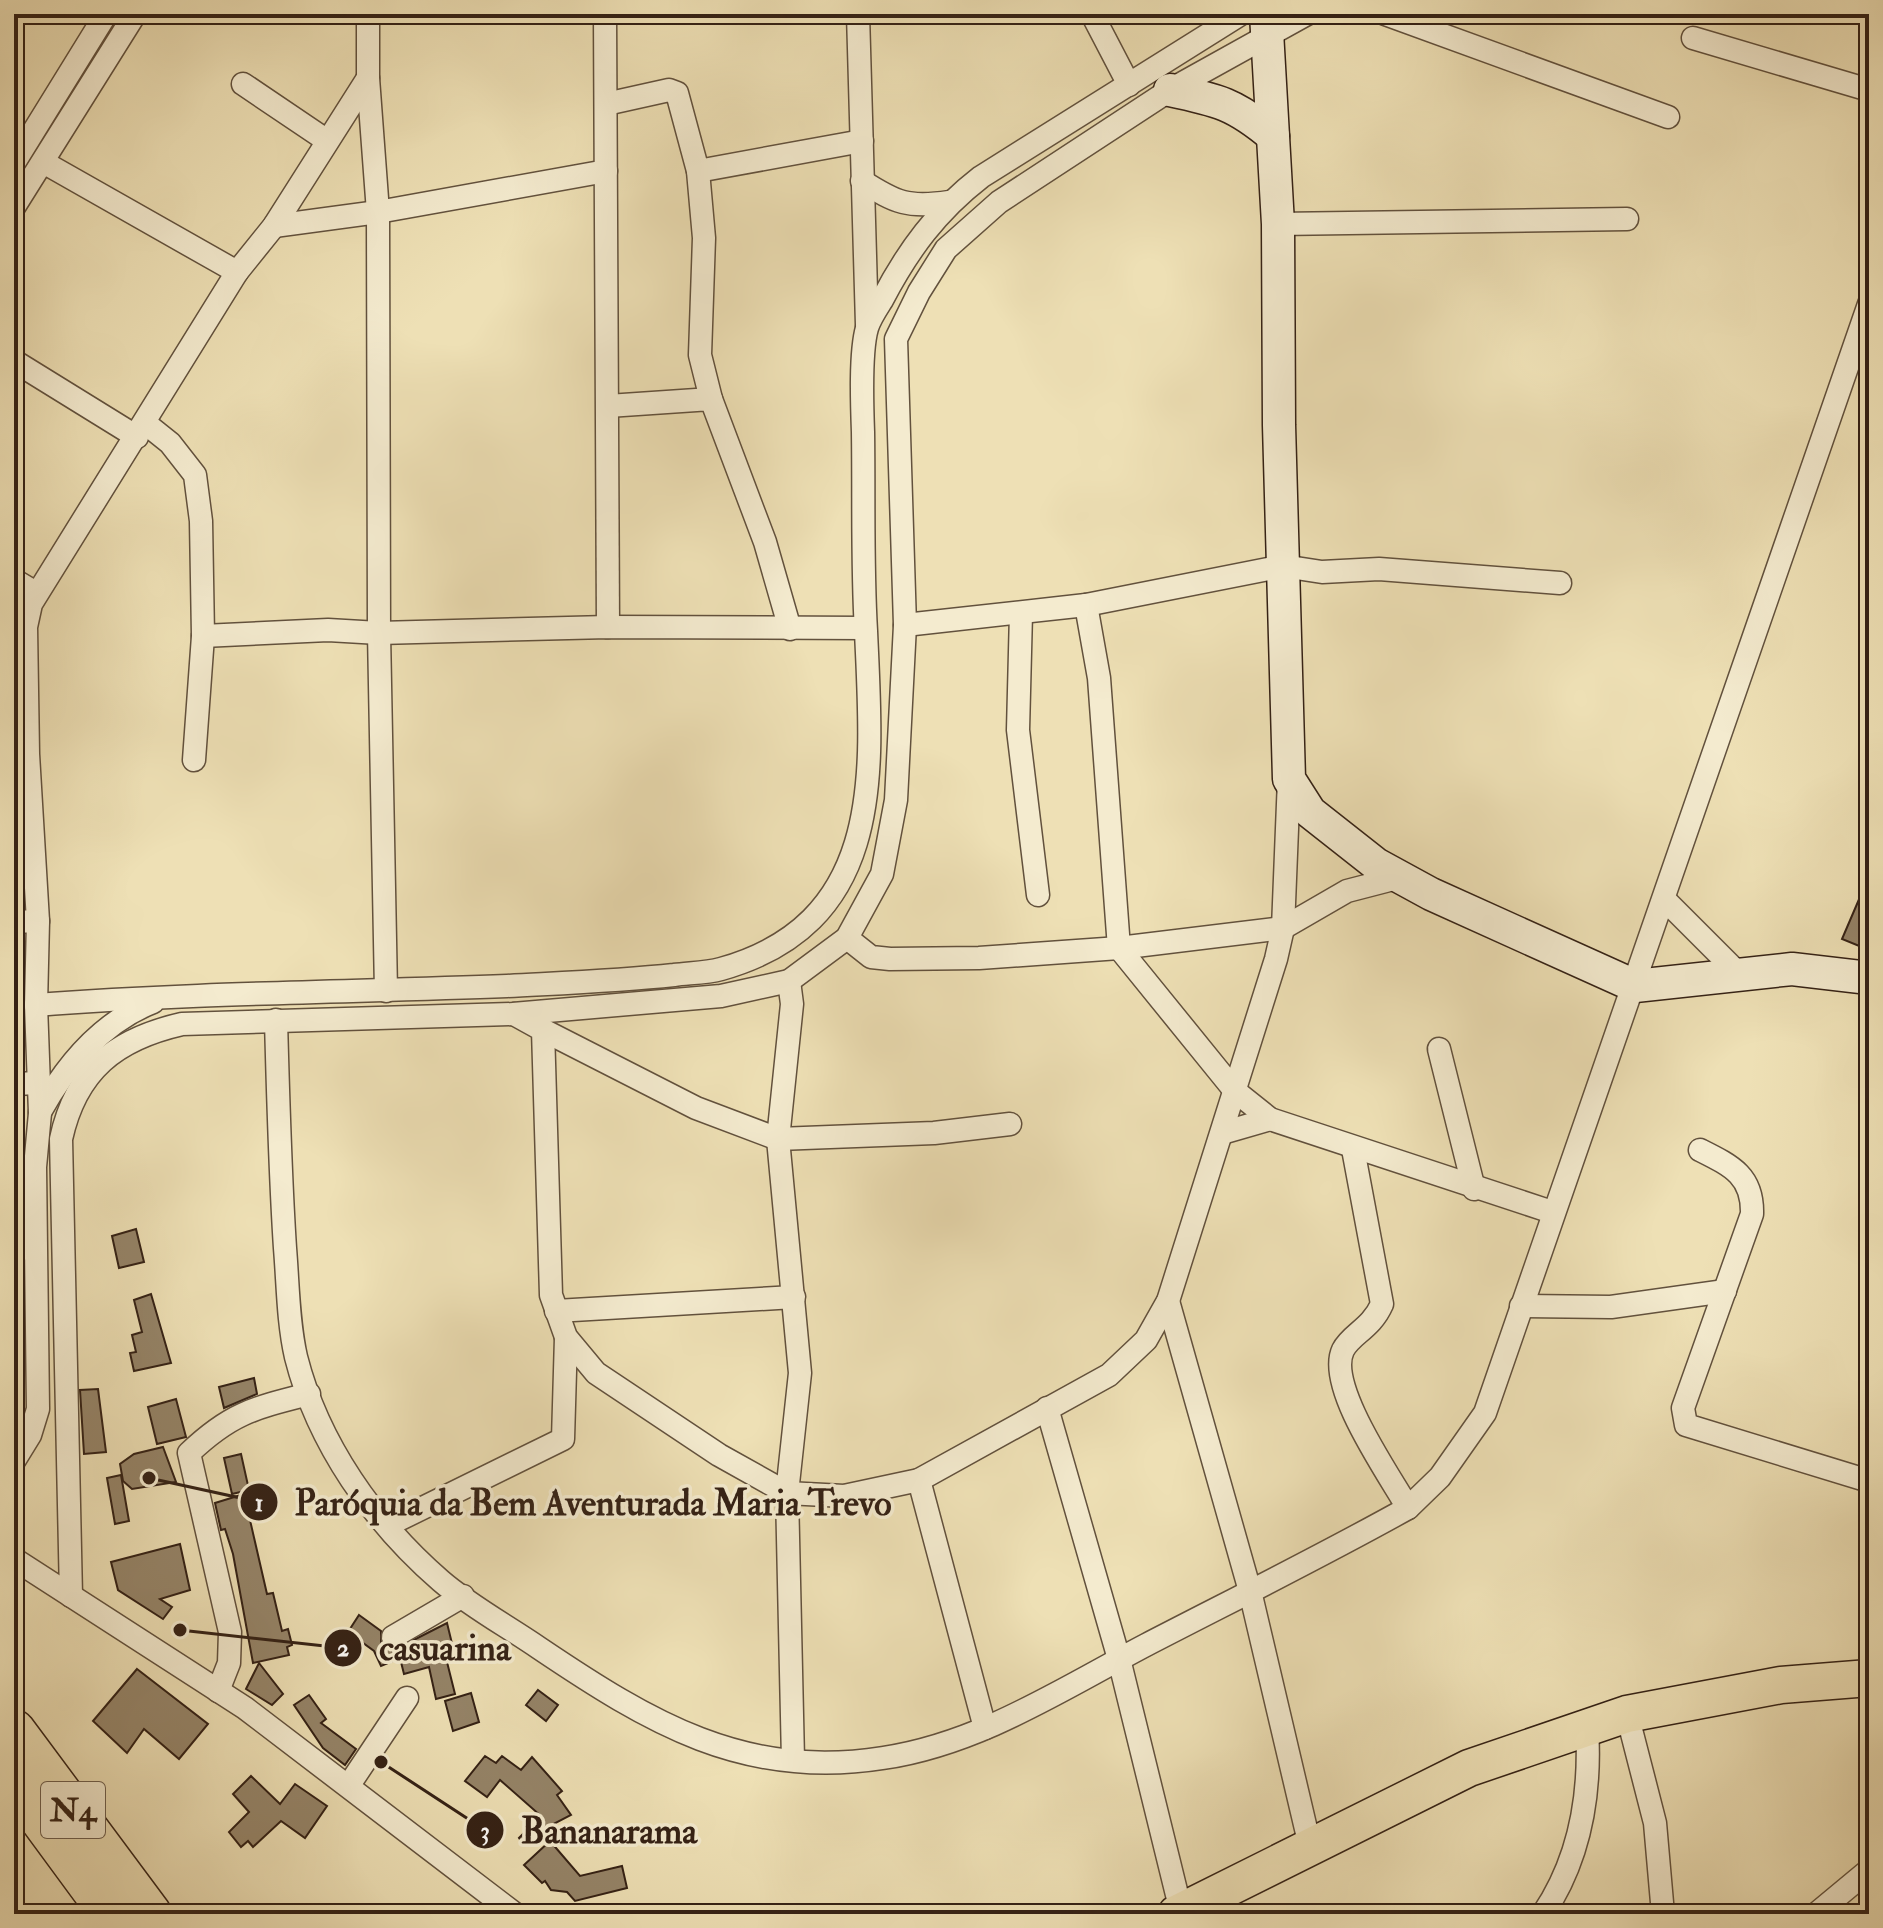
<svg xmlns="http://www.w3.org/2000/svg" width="1883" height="1928" viewBox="0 0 1883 1928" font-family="'IM FELL Double Pica',serif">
<rect width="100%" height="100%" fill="#eee0b5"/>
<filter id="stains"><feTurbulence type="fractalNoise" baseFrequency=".0025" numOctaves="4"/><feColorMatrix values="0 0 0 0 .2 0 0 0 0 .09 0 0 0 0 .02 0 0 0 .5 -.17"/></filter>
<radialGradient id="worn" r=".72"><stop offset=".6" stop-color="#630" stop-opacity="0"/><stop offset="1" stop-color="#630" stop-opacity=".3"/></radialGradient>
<g fill="#958468" stroke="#342115" stroke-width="2">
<polygon points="1869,876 1869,950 1842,939"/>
<polygon points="136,1229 144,1262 119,1268 112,1236"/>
<polygon points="151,1294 171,1363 134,1371 130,1353 136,1352 132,1335 142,1332 134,1300"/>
<polygon points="254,1378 257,1394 224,1408 219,1387"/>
<polygon points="98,1389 106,1452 84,1454 80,1390"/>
<polygon points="176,1399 186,1437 157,1444 148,1407"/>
<polygon points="163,1447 176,1482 132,1489 123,1481 120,1464 134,1454"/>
<polygon points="241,1454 249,1490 232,1494 224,1458"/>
<polygon points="121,1475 129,1521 115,1524 107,1478"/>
<polygon points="244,1494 267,1594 273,1593 282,1631 288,1629 292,1645 287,1647 289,1655 253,1663 233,1554 225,1529 221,1530 215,1503"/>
<polygon points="180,1544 190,1590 160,1599 172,1607 163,1619 118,1590 111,1562"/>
<polygon points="359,1615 381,1631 381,1643 392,1651 447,1623 456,1660 447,1662 455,1694 436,1699 429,1667 404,1674 400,1658 381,1666 374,1651 348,1632"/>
<polygon points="259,1663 283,1694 272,1705 246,1689"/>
<polygon points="137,1669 208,1724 179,1759 144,1729 127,1753 93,1721"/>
<polygon points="538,1690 558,1705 546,1721 526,1705"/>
<polygon points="471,1693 479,1722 453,1731 445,1701"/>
<polygon points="309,1695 326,1719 321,1723 356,1749 345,1765 323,1748 294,1705"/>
<polygon points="485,1756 496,1763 502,1756 521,1770 532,1757 562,1791 557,1795 571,1815 521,1841 519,1838 541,1816 500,1780 487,1797 465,1781"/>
<polygon points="251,1776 280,1804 295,1784 327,1806 305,1838 281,1821 253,1847 248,1841 241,1847 229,1832 249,1812 233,1794"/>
<polygon points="550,1841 580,1876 622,1866 627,1888 575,1901 567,1892 551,1890 545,1881 542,1883 524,1865"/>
</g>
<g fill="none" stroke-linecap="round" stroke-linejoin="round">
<g stroke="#62513d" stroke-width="25">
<g id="street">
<polyline points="368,14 368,78 378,212 379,633 386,991"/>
<polyline points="605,14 608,627"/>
<polyline points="858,14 867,325"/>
<polyline points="1092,14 1129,85"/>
<polyline points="1385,14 1668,117"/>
<polyline points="1693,38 1869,90"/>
<polyline points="243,84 326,140"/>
<polyline points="606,104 669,90 677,93 698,171 862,141"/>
<polyline points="43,162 237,272"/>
<polyline points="14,163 106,14"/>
<polyline points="698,171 704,238 700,355 711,399"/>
<path d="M 862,181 C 896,203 908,208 949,202"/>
<polyline points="14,207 135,14"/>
<polyline points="1278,224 1627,219"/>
<polyline points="274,226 378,212 606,171"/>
<polyline points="14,361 137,437"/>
<polyline points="608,406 711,399 765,542 790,629"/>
<polyline points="145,423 170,443 195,475 201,521 203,636 328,630 379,633 608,627 865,628"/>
<polyline points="14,580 36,593"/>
<polyline points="1086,605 1099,678 1119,948 1235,1091 1270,1119 1552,1212"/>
<polyline points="1021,613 1018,730 1038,895"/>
<polyline points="905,625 1086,605 1283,566 1322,572 1379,569 1560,583"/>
<polyline points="194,760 203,636"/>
<polyline points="1665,900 1739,974"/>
<polyline points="14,922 38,921"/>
<polyline points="847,938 871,957 890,959 979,958 1119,948 1283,928 1347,891 1401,877"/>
<polyline points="789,981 792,1004 778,1139 800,1373 787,1493 793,1760"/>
<path d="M 36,1005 C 193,993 350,992 507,986 C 562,983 618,981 674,975 C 689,973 706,973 721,969 C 888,922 872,769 866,631 C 862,565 864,498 863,432 C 862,405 860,352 867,328 C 870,318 877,308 882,300 C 908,250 937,211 981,177 L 1241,14"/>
<polyline points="514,1014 543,1030 551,1295 566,1337 596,1373 719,1455 787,1493 844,1496 919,1480 1109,1375 1146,1340 1168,1301 1276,959 1283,928 1289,779"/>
<path d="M 276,1020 C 278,1096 280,1172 285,1248 C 288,1284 288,1322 296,1357 C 318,1444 374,1523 441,1581 C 470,1606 507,1626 539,1648 C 649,1722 744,1780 883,1758 C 979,1744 1062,1689 1146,1645 C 1233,1600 1322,1556 1408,1508 L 1440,1477 L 1485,1413 L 1869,304"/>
<polyline points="543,1030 696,1108 778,1139 934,1133 1010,1124"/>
<polyline points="1439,1049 1474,1189"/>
<polyline points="14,1084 39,1083"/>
<path d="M 40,1112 C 66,1065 102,1022 153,1002"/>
<polyline points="1222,1133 1270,1119"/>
<path d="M 1353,1149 L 1382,1304 C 1371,1329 1351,1334 1343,1350 C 1326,1386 1390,1476 1408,1508"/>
<path d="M 1700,1150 C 1732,1166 1753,1176 1752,1214 L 1683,1408 L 1686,1425 L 1869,1481"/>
<polyline points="14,1249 35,1248"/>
<polyline points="1168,1301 1250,1591 1310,1846"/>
<polyline points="1521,1306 1611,1307 1725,1291"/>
<polyline points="556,1311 794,1297"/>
<polyline points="1047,1408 1119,1659 1181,1911"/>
<polyline points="14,1461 30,1435 38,1409 35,1167 40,1113 36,1005 38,921 28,754 26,627 31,604 237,272 274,226 368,78"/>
<polyline points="919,1480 985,1728"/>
<polyline points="388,1525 563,1439 566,1337"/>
<polyline points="14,1559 245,1708 515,1914"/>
<path d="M 71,1596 L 61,1139 C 76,1070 116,1039 182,1024 L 513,1014 L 721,996 L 789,981 L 847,938 L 882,874 L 896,800 L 905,625 L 896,339 L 919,292 L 946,249 L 999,202 L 1170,90 L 1307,14"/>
<polyline points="393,1637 463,1596"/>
<path d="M 218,1691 L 229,1663 L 230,1632 L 189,1453 C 231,1413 254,1408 309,1394"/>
<polyline points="1627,1714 1655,1823 1663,1914"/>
<polyline points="349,1785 407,1698"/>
<path d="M 1543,1914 C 1580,1859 1591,1793 1587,1728"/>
<polyline points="1816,1914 1869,1870"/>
</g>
</g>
<g stroke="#342115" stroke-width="35">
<g id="secondary">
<polyline points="1266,14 1278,224 1279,425 1289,779 1310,812 1376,864 1431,894 1635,986 1792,969 1869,978"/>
<path d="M 1170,90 C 1218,100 1235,104 1273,136"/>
</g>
</g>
<g stroke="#342115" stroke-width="39">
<polyline id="primary" points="1176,1914 1469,1768 1627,1714 1781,1685 1869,1678"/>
</g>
<g stroke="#342115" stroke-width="45">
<g id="highway">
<polyline points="14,1731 150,1914"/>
<polyline points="14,1782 111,1914"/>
</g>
</g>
<use href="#street" stroke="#f4ebcf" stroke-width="22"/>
<use href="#secondary" stroke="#f4ebcf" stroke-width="32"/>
<use href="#primary" stroke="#eee0b5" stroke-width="36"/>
<use href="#highway" stroke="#eee0b5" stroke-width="42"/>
</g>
<g text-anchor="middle" stroke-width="7" stroke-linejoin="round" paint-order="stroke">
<rect fill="#f4ebcf" stroke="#6e5e4d" stroke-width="2" x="41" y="1782" width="64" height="56" rx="6"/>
<g font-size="32" font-weight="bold" fill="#342115">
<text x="73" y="1821">N4</text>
</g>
</g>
<path fill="none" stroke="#342115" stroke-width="3" d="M149 1478L259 1502M180 1630L343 1648M381 1762L485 1830"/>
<g fill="#342115" stroke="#f4ebcf" stroke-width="3">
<circle cx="149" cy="1478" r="8"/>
<circle cx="180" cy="1630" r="8"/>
<circle cx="381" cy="1762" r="8"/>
<circle cx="259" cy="1502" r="20"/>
<circle cx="343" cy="1648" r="20"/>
<circle cx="485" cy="1830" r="20"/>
</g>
<g font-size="24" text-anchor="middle" font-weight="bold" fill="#fff">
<text x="259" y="1511">1</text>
<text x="343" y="1656">2</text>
<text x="485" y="1839">3</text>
</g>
<g font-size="36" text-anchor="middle" font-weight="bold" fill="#342115" stroke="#f4ebcf" stroke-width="7" stroke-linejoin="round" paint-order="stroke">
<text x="593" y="1515">Paróquia da Bem Aventurada Maria Trevo</text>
<text x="445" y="1660">casuarina</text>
<text x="609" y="1843">Bananarama</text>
</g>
<rect width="1883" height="1928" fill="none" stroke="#eee0b5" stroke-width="48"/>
<rect x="16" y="16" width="1851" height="1896" fill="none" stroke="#342115" stroke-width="4"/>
<rect x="24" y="24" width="1835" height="1880" fill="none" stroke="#342115" stroke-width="2"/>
<rect width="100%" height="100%" filter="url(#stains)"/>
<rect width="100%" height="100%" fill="url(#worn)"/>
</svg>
